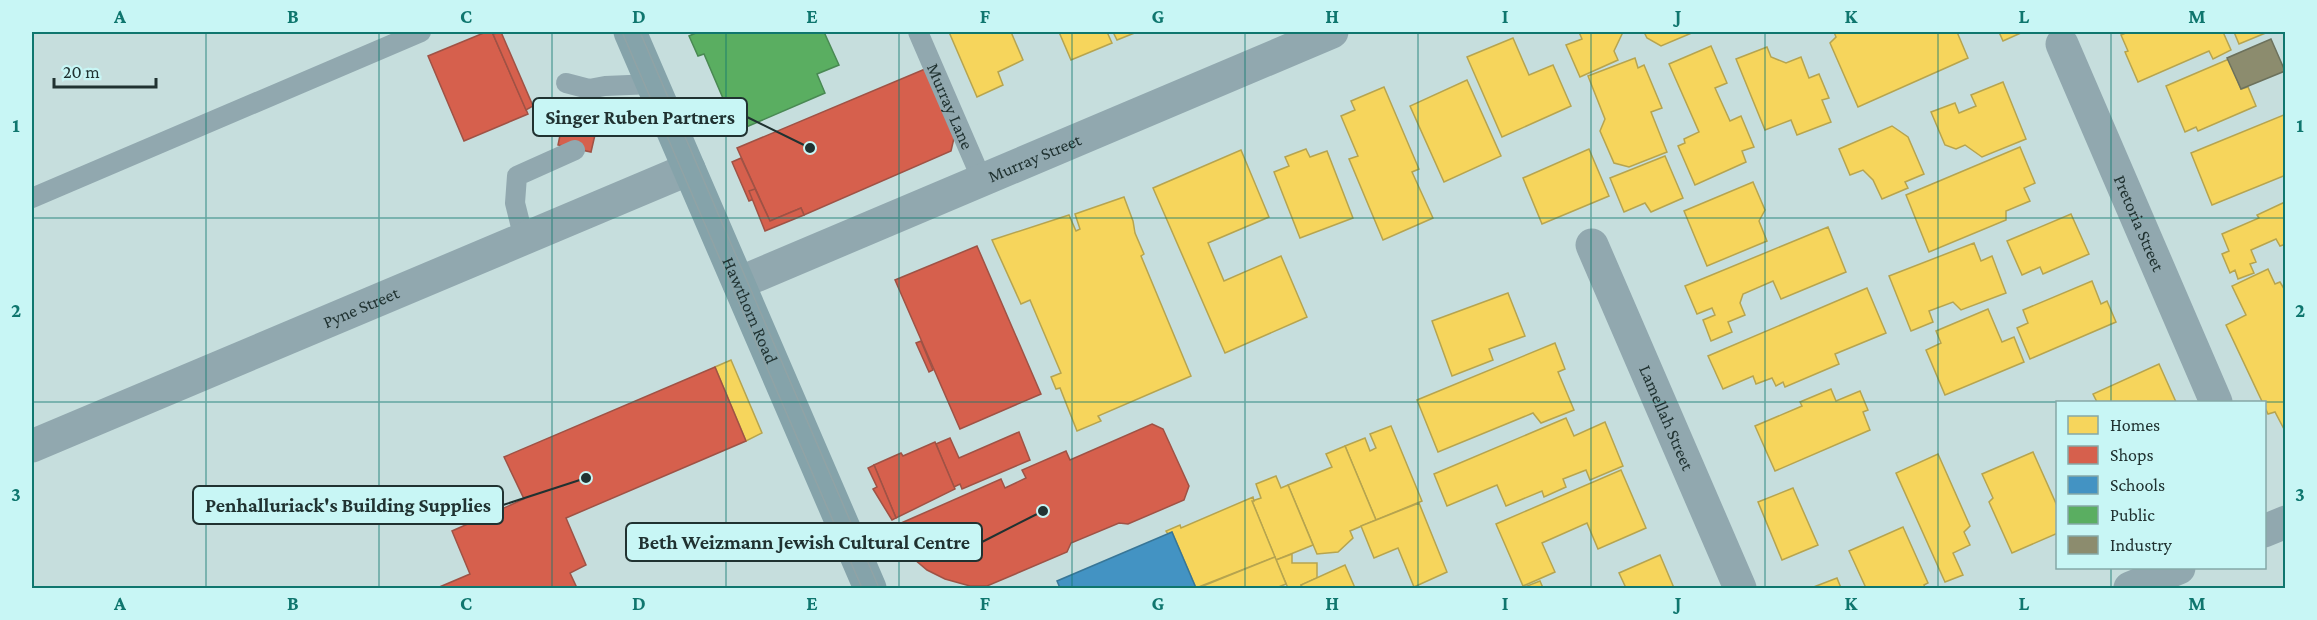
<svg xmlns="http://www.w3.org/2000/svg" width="2317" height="620" viewBox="0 0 2317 620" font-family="'Crimson Pro',serif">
<rect width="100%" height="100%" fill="#c6dedd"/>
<g fill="#f6d55c" stroke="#b6a44f" stroke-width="1.5">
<polygon points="949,32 1011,32 1023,60 998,72 1003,85 977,97"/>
<polygon points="1059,32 1107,32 1112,43 1071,60"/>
<polygon points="1113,32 1137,32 1117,40"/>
<polygon points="1579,32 1623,32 1614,51 1618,60 1580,77 1566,45 1582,39"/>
<polygon points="1644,32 1694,32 1661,46 1647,38"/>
<polygon points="1834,32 1957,32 1968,58 1858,107 1830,43 1836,37"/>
<polygon points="1999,32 2023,32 2003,41"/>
<polygon points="2128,32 2223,32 2231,50 2213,59 2209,51 2138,82 2125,52 2128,51 2121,35"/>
<polygon points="2234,32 2268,32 2239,44"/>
<polygon points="1513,38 1529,75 1553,65 1571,106 1502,137 1467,57"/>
<polygon points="1711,46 1727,83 1715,88 1730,121 1741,116 1754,147 1742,151 1746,162 1695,185 1678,146 1685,143 1684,139 1699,132 1669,64"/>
<polygon points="1767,47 1771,57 1786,63 1801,57 1809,78 1819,74 1829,98 1822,100 1831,122 1797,135 1791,120 1765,130 1736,59"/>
<polygon points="1635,58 1638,68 1644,65 1662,108 1651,112 1667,152 1629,167 1614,163 1600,131 1605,119 1588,76"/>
<polygon points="2229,59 2241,89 2248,87 2256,106 2198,131 2196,127 2185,132 2166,86"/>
<polygon points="1467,80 1501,156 1444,182 1410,106"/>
<polygon points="2003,82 2026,139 1982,157 1965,145 1956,149 1945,145 1931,112 1955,103 1959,113 1976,106 1971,95"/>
<polygon points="1384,87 1419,169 1412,172 1433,218 1383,240 1349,159 1358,156 1341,116 1355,110 1351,101"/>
<polygon points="2286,114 2286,175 2212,205 2191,153"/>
<polygon points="1892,126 1908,137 1924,174 1905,182 1908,188 1882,199 1873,180 1863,170 1850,175 1839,149"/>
<polygon points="2020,147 2035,183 2024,188 2030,201 2006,211 2006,220 1929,252 1906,195"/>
<polygon points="1306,149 1310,157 1327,151 1353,218 1300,238 1274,172 1289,166 1285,157"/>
<polygon points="1589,149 1609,196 1542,224 1523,178"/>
<polygon points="1241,150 1269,217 1208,243 1224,281 1281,256 1307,317 1225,353 1153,188"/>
<polygon points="1665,156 1683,198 1651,212 1645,203 1624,212 1610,178"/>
<polygon points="1753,182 1765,210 1759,221 1767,241 1707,266 1684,211"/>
<polygon points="1124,197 1133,221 1135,233 1144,254 1141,256 1191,376 1098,416 1101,421 1077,431 1060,388 1056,389 1051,377 1061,373 1030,300 1021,304 992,240 1069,215 1076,231 1080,229 1075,214"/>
<polygon points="2285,202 2286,244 2280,246 2276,239 2251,250 2256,262 2250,264 2254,273 2238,279 2235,270 2230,273 2222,254 2229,251 2222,234 2259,218 2257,215"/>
<polygon points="2071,214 2089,254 2043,274 2040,267 2022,275 2007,241"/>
<polygon points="1828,227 1846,272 1781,299 1773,281 1743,294 1740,303 1745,315 1728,322 1732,332 1711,341 1703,320 1715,315 1712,308 1697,314 1685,286"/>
<polygon points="1974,243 1981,261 1992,256 2006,293 1961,310 1953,302 1929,311 1933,322 1911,331 1889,276"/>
<polygon points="2268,269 2275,284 2280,282 2286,292 2286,433 2275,412 2268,414 2226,325 2246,315 2232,286"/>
<polygon points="2092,281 2101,304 2107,301 2116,322 2030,359 2017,328 2028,323 2023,310"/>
<polygon points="1867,288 1886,333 1835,354 1839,364 1785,387 1783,382 1776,386 1772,378 1756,384 1753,376 1723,389 1708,356"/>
<polygon points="1508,293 1525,336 1489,349 1493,360 1452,376 1432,321"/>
<polygon points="1988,309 2002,342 2014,337 2024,362 1945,395 1926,350 1941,343 1936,331"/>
<polygon points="1555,343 1565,369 1558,372 1574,410 1541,423 1533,413 1438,452 1417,400"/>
<polygon points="731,360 762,433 746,441 715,367"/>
<polygon points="2159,364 2176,402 2097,402 2093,394"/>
<polygon points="1831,389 1836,401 1860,391 1868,410 1863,412 1870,430 1775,471 1755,426 1802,406 1800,402"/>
<polygon points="1566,418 1574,436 1605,422 1623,466 1590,480 1586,470 1563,479 1566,487 1544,497 1542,491 1506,506 1497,485 1447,506 1434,474"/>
<polygon points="1391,426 1422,501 1376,520 1345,446 1365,438 1370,451 1376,448 1370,434"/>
<polygon points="1345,446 1376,520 1350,531 1353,538 1338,552 1317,554 1288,485 1332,467 1326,454"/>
<polygon points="2033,452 2058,508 2058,533 2012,553 1989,502 1993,498 1982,474"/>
<polygon points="1938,454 1970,526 1964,532 1970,545 1953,553 1963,575 1945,582 1896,473"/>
<polygon points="1621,470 1646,528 1598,549 1587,523 1542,543 1555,572 1523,586 1496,524"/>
<polygon points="1276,476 1281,488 1288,485 1313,545 1276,560 1252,501 1261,498 1256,484"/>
<polygon points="1793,488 1818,545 1782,560 1758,502"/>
<polygon points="1253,497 1254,501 1252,501 1275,557 1196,588 1172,532 1168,534 1166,531 1180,525 1181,528"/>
<polygon points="1419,503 1447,572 1414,587 1398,548 1374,558 1361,526"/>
<polygon points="1903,527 1928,583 1924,585 1925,588 1866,588 1849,551"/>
<polygon points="1292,554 1292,563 1317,563 1317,578 1301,585 1303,588 1288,588 1276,560"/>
<polygon points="1660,555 1674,588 1626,588 1619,573"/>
<polygon points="1275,557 1286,584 1276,588 1198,588"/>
<polygon points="1345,565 1355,588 1303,588 1301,585"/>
<polygon points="1837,578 1841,588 1811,588"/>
<polygon points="1540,581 1543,588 1522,588"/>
</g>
<g fill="#d6604d" stroke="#9f5245" stroke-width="1.5">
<polygon points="486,32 492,32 528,114 464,141 428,56"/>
<polygon points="501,32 533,106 526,110 493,34"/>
<polygon points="925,69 954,138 951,151 804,215 801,208 770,221 737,148"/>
<polygon points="567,102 601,109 591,152 558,145"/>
<polygon points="741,158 759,197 749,201 732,162"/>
<polygon points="755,189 770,221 801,208 804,215 765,231 749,191"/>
<polygon points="977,246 1041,394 960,429 895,280"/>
<polygon points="921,341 933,370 929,372 916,343"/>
<polygon points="715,367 746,441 566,518 586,565 570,573 577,588 437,588 470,574 452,531 524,499 504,457"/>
<polygon points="1152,424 1163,429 1189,486 1184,500 1128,524 1119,523 1071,543 1067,552 987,586 970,586 945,579 927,570 914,559 899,524 1001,479 1005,488 1026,478 1022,470 1066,451 1070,460"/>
<polygon points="1019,432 1030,460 962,489 960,484 954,487 936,444 950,438 959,458"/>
<polygon points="935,442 955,489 896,518 874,465 901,453 903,456"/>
<polygon points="874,465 896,518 892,520 873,489 877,487 868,468"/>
</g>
<polygon fill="#4393c3" stroke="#387697" stroke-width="1.5" points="1172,532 1196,588 1060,588 1057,581"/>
<polygon fill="#5aae61" stroke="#498953" stroke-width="1.5" points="698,32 824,32 839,65 817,74 825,93 737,131 704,54 698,56 689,36"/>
<polygon fill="#8c8c6e" stroke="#6c715c" stroke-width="1.5" points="2271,39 2285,71 2241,89 2227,58"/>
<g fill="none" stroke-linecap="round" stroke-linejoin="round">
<g stroke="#91a8af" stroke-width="20">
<path id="s1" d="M 918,32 L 982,180"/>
<polyline points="566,83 589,89 605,86 653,84"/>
<polyline points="32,198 421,32"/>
<polyline points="524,239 515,203 517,176 575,150"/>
</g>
<g stroke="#91a8af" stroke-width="33">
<path id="s2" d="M 2062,44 L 2216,402"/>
<path id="s3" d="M 1592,245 L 1740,588"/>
<path id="s4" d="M 739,283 L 1332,32"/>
<path id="s5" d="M 32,446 L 689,169"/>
<polyline points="2264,531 2286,522"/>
<polyline points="2130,588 2179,568"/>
</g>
<path stroke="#85a3aa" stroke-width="33" id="s6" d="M 630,32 L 870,588"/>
<g stroke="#90a3a6" stroke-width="1.5">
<polyline points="622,32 862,588"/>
<polyline points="640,32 879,588"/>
</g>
</g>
<path fill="none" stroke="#0f766e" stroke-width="1.5" stroke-opacity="0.55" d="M 206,32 L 206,588M 379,32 L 379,588M 552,32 L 552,588M 726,32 L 726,588M 899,32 L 899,588M 1072,32 L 1072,588M 1245,32 L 1245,588M 1418,32 L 1418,588M 1591,32 L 1591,588M 1765,32 L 1765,588M 1938,32 L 1938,588M 2111,32 L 2111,402M 32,218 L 2286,218M 32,402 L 2286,402M 2111,568 L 2111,588"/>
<g text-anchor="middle" stroke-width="6" stroke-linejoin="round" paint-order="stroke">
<g font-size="18" fill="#203231" stroke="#c8f6f5">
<text dy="6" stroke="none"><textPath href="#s1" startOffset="81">Murray Lane</textPath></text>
<text dy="6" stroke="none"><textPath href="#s4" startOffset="321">Murray Street</textPath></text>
<text dy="6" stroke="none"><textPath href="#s2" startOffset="195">Pretoria Street</textPath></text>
<text dy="6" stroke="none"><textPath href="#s5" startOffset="357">Pyne Street</textPath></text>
<text dy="6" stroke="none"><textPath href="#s6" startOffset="303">Hawthorn Road</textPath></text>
<text dy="6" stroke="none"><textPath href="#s3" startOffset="188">Lamellah Street</textPath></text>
</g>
</g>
<path fill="none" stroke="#203231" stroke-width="2" d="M810 148L747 117M586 478L503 505M1043 511L982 542"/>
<g fill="#203231" stroke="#c8f6f5" stroke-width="2">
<circle cx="810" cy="148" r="6"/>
<circle cx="586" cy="478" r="6"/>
<circle cx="1043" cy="511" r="6"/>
</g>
<g fill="#c8f6f5" stroke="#203231" stroke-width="2">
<rect x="533" y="98" width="214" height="38" rx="6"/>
<rect x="193" y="486" width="310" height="38" rx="6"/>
<rect x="626" y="523" width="356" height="38" rx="6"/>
</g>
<g font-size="20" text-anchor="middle" font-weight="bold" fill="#203231">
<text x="640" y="124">Singer Ruben Partners</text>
<text x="348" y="512">Penhalluriack's Building Supplies</text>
<text x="804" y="549">Beth Weizmann Jewish Cultural Centre</text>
</g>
<rect width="2317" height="620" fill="none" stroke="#c8f6f5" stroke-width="66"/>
<rect x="2056" y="401" width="210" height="168" fill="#c8f6f5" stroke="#85a8a7" stroke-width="1.5"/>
<rect x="2068" y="416" width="30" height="18" fill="#f6d55c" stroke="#85a8a7" stroke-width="1.5"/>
<text x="2110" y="431" font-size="18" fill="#203231">Homes</text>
<rect x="2068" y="446" width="30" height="18" fill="#d6604d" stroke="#85a8a7" stroke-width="1.5"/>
<text x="2110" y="461" font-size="18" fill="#203231">Shops</text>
<rect x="2068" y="476" width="30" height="18" fill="#4393c3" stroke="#85a8a7" stroke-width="1.5"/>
<text x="2110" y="491" font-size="18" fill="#203231">Schools</text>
<rect x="2068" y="506" width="30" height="18" fill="#5aae61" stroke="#85a8a7" stroke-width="1.5"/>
<text x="2110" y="521" font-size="18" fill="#203231">Public</text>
<rect x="2068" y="536" width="30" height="18" fill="#8c8c6e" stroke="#85a8a7" stroke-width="1.5"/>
<text x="2110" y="551" font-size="18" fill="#203231">Industry</text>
<path d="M54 78v9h102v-9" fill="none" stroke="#203231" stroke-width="3"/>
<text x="63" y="78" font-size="18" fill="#203231" stroke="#c8f6f5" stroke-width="4.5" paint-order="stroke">20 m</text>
<rect x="33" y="33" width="2251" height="554" fill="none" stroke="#0f766e" stroke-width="2"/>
<g font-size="20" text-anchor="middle" font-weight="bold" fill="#0f766e">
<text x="120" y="23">A</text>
<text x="293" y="23">B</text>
<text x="466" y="23">C</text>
<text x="639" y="23">D</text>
<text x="812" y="23">E</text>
<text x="985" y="23">F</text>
<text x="1158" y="23">G</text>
<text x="1332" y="23">H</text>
<text x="1505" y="23">I</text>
<text x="1678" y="23">J</text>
<text x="1851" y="23">K</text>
<text x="2024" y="23">L</text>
<text x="2197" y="23">M</text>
<text x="16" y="132">1</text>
<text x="2300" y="132">1</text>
<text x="16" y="317">2</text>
<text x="2300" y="317">2</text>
<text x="16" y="501">3</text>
<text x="2300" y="501">3</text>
<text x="120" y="610">A</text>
<text x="293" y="610">B</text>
<text x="466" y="610">C</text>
<text x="639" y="610">D</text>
<text x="812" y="610">E</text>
<text x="985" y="610">F</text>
<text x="1158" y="610">G</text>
<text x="1332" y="610">H</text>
<text x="1505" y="610">I</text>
<text x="1678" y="610">J</text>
<text x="1851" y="610">K</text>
<text x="2024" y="610">L</text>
<text x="2197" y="610">M</text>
</g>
</svg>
